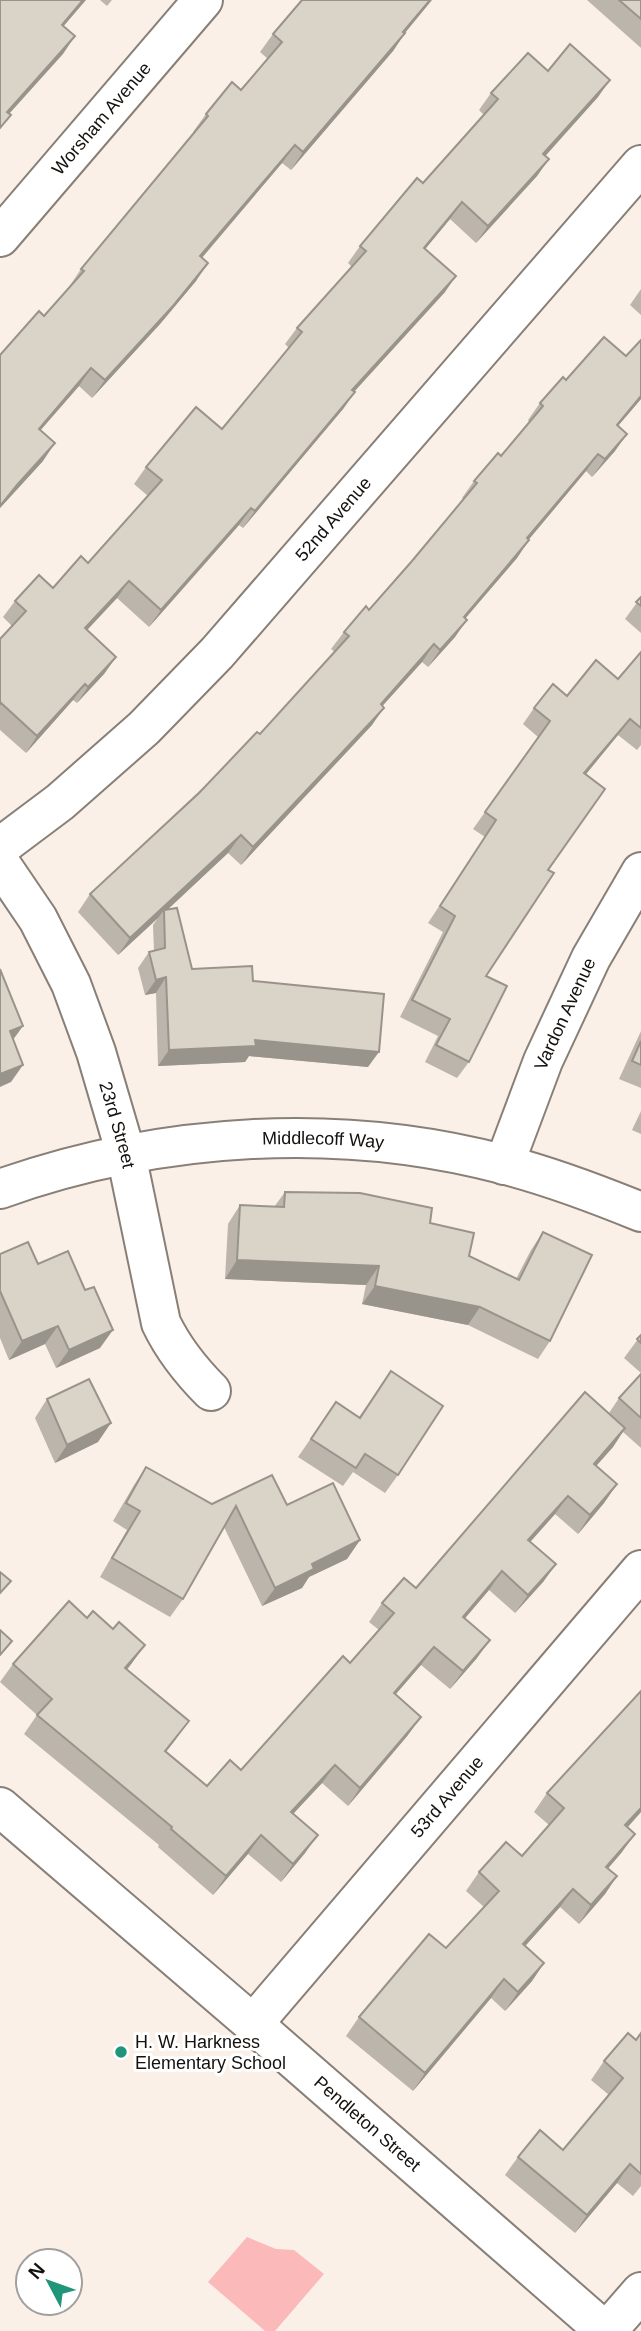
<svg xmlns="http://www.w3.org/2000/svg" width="641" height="2331" viewBox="0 0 641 2331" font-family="Helvetica,sans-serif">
<rect width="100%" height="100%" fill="#fbf0e7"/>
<polygon fill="#fcb9ba" points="247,2237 276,2249 294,2250 324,2274 275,2331 265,2331 208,2282"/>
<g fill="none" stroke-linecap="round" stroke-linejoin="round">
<g stroke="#887f77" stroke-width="42">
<g id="minor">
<path id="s1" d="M 0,237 L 203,0"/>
<path id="s2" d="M 0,847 L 60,802 L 144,728 L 217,653 L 641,165"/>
<path id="s3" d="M 0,863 L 38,919 L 71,984 L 96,1052 L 126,1154 L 161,1323 C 174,1350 190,1370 211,1391"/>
<path id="s4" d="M 504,1165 L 543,1061 L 591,958 L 641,872"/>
<path id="s5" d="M 0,1189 C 160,1132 341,1121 506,1165 C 552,1177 597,1194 641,1212"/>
<path id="s6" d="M 0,1807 L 253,2024 L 605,2331"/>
<path id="s7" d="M 253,2024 L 641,1570"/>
<polyline points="607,2331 641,2292"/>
</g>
</g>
<use href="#minor" stroke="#fff" stroke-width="38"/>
</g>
<g fill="#bbb5ac">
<polygon points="100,0 112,0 107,6"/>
<polygon points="587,0 641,0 641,48"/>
<polygon points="405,33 393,51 291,170 282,163 202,258 196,281 160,324 92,398 79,386 40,430 43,461 0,508 0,355 44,316 70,288 69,287 81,269 194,133 193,132 206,114 241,90 268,59 260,52 273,34"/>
<polygon points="548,71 598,97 545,155 549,159 537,176 476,243 450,219 425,249 445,292 354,392 355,392 343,409 243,528 239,525 149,627 117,598 87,630 116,657 104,674 77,703 73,700 26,753 0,730 0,639 12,626 3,617 15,601 53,588 88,563 148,496 134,484 146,467 222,429 289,348 285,344 297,328 352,267 348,263 360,246 423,183 484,115 479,110 491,93"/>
<polygon points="641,289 641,315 630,305"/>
<polygon points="641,340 641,399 618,426 615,451 592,477 586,471 529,539 517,558 465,618 455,637 428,667 422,662 382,706 372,725 241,865 228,853 168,909 192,969 253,981 368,1067 249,1056 245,1062 158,1066 156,993 145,995 138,968 149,952 154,951 153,925 158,918 118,955 78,912 90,894 260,734 335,652 331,649 344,632 369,610 412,561 463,499 462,498 474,481 501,456 529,422 528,420 540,403 566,380 626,356"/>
<polygon points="641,597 641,633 625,619"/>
<polygon points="641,652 641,745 637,750 618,735 586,774 548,870 486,976 469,1062 457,1078 425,1062 438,1036 400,1017 443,932 428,923 485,837 473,829 538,737 523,724 534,708 618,679"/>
<polygon points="641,1031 641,1088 619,1079"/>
<polygon points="641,1111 641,1134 632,1130"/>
<polygon points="285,1192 430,1223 469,1256 516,1279 531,1250 543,1232 550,1341 538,1359 468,1325 362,1304 366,1285 225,1279 228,1224 240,1205 274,1207"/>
<polygon points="0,1254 38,1264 85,1290 100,1348 56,1368 45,1344 9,1360 0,1338"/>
<polygon points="641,1335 641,1373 624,1358"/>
<polygon points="391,1371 398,1475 385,1493 353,1472 343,1486 298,1457 336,1402 359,1417"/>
<polygon points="641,1374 641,1448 623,1432 613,1447 596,1466 617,1484 604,1503 578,1534 555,1514 530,1542 556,1564 543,1582 515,1613 489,1590 464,1619 477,1658 450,1689 421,1665 396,1694 408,1735 348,1806 322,1783 293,1814 305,1853 281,1882 248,1854 213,1895 158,1847 159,1845 24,1734 37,1715 0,1682 13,1664 132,1663 127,1670 176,1739 166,1752 207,1786 241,1770 350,1663 379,1630 369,1622 382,1603 416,1588 609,1413 619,1398"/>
<polygon points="47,1399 98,1442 55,1463 35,1418"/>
<polygon points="146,1467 212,1504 287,1505 360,1540 347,1559 309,1577 302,1588 262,1606 224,1527 183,1599 170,1617 100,1577 127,1530 113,1521 134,1485"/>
<polygon points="641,1691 641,1812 627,1827 622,1852 608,1868 617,1876 605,1894 579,1924 560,1907 525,1946 544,1963 532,1981 505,2011 491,1998 413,2091 346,2036 359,2017 446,1948 484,1907 466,1891 479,1872 522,1856 549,1825 534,1812 547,1793"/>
<polygon points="641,2033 641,2186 633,2196 617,2183 575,2233 505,2175 518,2157 563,2150 609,2095 591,2080 604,2061 636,2040"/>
</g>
<g fill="#98948c">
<polygon points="83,0 86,0 50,42 62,25"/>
<polygon points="430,0 432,0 391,50 403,32"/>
<polygon points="405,33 393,51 291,170 303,152"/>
<polygon points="75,36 63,54 0,124 7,112"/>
<polygon points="610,80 598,97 532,171 543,154"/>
<polygon points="295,145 282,163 188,274 200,256"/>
<polygon points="549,159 537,176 476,243 488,226"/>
<polygon points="462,202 450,219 412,265 424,248"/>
<polygon points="208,263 196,281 160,324 92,398 105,380"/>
<polygon points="456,276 445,292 340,407 352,390"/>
<polygon points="91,368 79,386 26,447 39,429"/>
<polygon points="355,392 343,409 243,528 255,511"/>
<polygon points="641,396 641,399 604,442 617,425"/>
<polygon points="627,434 615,451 592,477 605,459"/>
<polygon points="55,443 43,461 0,508 0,506 17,485"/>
<polygon points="598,454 586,471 515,556 527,538"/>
<polygon points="251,508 239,525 149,627 161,610"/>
<polygon points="529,540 517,558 452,634 464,617"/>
<polygon points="129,581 117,598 73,645 85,628"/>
<polygon points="467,620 455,637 428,667 440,650"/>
<polygon points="434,644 422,662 368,722 381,704"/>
<polygon points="116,657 104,674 77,703 88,687"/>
<polygon points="85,684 73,700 26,753 37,736"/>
<polygon points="384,708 372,725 241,865 253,847"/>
<polygon points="630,719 618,735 573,790 584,773"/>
<polygon points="241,835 228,853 164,913 164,910 158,918 118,955 130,938"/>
<polygon points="166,977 156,993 145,995 156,980"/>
<polygon points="23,1026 10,1044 10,1031"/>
<polygon points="255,1040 379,1052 368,1067 249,1056 245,1062 158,1066 169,1050"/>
<polygon points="23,1065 11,1082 0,1087 0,1074"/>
<polygon points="237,1260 379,1266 366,1285 225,1279"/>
<polygon points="375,1286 480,1307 468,1325 362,1304"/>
<polygon points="58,1326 45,1344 9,1360 22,1341"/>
<polygon points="113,1330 100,1348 56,1368 69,1350"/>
<polygon points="111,1423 98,1442 55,1463 67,1445"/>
<polygon points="625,1428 613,1447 581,1483 594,1464"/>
<polygon points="617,1484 604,1503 578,1534 590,1515"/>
<polygon points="568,1496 555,1514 516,1558 528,1540"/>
<polygon points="360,1540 347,1559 309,1577 302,1588 262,1606 275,1588 312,1564"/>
<polygon points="556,1564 543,1582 515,1613 528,1595"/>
<polygon points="502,1571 489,1590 450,1636 463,1617"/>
<polygon points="490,1640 477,1658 450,1689 463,1671"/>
<polygon points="145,1645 132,1663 112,1686 125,1668"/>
<polygon points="434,1647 421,1665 381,1711 394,1693"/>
<polygon points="421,1717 408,1735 348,1806 360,1788"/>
<polygon points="189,1721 176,1739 152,1769 165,1751"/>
<polygon points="335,1765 322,1783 278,1830 291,1812"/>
<polygon points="641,1808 641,1812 613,1844 625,1825"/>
<polygon points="635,1834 622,1852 594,1885 606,1867"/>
<polygon points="261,1835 248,1854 213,1895 226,1876"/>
<polygon points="318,1835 305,1853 281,1882 293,1864"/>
<polygon points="617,1876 605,1894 579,1924 591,1905"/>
<polygon points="573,1889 560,1907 511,1962 523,1944"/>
<polygon points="544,1963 532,1981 505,2011 518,1992"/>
<polygon points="504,1979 491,1998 413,2091 425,2073"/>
<polygon points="630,2164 617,2183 575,2233 587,2215"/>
</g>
<g fill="#d9d3c8" stroke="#98948c" stroke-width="2">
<polygon points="0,0 83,0 62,25 75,36 7,112 11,115 0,128"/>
<polygon points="302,0 430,0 403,32 405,33 303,152 295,145 200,256 208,263 173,306 105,380 91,368 39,429 55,443 17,485 0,506 0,355 39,311 44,316 84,271 81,269 208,116 206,114 232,82 241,90 282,42 273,34"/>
<polygon points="619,0 641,0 641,19"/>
<polygon points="570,44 610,80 543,154 549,159 488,226 462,202 424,248 456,276 352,390 355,392 255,511 251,508 161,610 129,581 85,628 116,657 88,687 85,684 37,736 1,703 0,704 0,639 26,611 15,601 39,575 53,588 81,556 88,563 162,480 146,467 196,407 222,429 302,332 297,328 366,251 360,246 417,178 423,183 498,99 491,93 528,53 548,71"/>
<polygon points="604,337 626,356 641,340 641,396 617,425 627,434 605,459 598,454 527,538 529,540 464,617 467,620 440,650 434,644 381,704 384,708 253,847 241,835 130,938 90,894 199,793 257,732 260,734 349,636 344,632 366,606 369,610 412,561 477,483 474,481 498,453 501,456 543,406 540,403 563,377 566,380"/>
<polygon points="641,597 641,606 636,602"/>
<polygon points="641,652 641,728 630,719 584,773 605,789 548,870 554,873 486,976 507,986 469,1062 436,1045 450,1019 412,1000 455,916 440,906 496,820 485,812 550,721 534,708 553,684 567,696 596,660 618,679"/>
<polygon points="177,908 192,969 252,966 253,981 384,994 379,1052 255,1040 256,1046 169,1050 166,977 156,980 149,952 165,948 164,910"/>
<polygon points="0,969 23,1026 10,1031 23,1065 0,1074"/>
<polygon points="641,1041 641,1065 632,1061"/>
<polygon points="285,1192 360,1193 432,1208 430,1223 474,1233 469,1256 519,1280 543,1232 592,1255 550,1341 480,1307 375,1286 379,1266 237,1260 240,1205 284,1207"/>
<polygon points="28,1242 38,1264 68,1251 85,1290 94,1287 113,1330 69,1350 58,1326 22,1341 0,1291 0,1254"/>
<polygon points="641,1335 641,1343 637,1339"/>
<polygon points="391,1371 443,1406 398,1475 365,1454 356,1468 311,1439 336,1402 360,1418"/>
<polygon points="641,1374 641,1418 619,1398"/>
<polygon points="89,1379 111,1423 67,1445 47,1399"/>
<polygon points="585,1392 625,1428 594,1464 617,1484 590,1515 568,1496 528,1540 556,1564 528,1595 502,1571 463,1617 490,1640 463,1671 434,1647 394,1693 421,1717 360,1788 335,1765 291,1812 318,1835 293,1864 261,1835 226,1876 171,1829 172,1827 37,1715 52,1699 13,1664 69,1601 87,1618 93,1611 113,1629 119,1622 145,1645 125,1668 189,1721 165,1751 207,1786 230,1760 241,1770 343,1656 350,1663 394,1613 382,1603 404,1578 416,1588"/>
<polygon points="146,1467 212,1504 272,1475 287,1505 333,1483 360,1540 312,1564 314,1569 275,1588 236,1506 183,1599 112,1558 140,1511 126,1503"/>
<polygon points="0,1572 11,1581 0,1593"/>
<polygon points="0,1630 12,1641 0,1655"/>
<polygon points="641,1691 641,1808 625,1825 635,1834 606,1867 617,1876 591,1905 573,1889 523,1944 544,1963 518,1992 504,1979 425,2073 359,2017 429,1934 446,1948 499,1891 479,1872 506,1842 522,1856 564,1808 547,1793"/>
<polygon points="628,2033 636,2040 641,2033 641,2174 630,2164 587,2215 518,2157 540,2130 563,2150 623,2078 604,2061"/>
</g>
<circle fill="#219579" stroke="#fff" stroke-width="2.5" cx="121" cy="2052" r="7"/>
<g text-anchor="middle" stroke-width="6" stroke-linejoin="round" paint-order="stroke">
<g font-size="18" fill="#14110e" stroke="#fff">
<text dy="6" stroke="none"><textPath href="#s1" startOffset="156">Worsham Avenue</textPath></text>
<text dy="6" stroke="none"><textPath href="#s2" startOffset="469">52nd Avenue</textPath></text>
<text dy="6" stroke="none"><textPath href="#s4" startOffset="163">Vardon Avenue</textPath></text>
<text dy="6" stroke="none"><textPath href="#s3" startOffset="289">23rd Street</textPath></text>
<text dy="6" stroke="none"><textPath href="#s5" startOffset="329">Middlecoff Way</textPath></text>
<text dy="6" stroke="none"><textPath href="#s7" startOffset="299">53rd Avenue</textPath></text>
<text dy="6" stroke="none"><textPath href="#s6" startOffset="485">Pendleton Street</textPath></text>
</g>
<g font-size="18" fill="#14110e" stroke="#fff" text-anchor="start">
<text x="135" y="2048">H. W. Harkness<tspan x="135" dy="21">Elementary School</tspan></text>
</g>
</g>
<g transform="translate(49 2282) rotate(311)"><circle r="33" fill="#ffffff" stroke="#a1a09f" stroke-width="2"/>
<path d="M0-5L12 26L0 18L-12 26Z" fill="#219579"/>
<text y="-10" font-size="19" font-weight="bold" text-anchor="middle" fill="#14110e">N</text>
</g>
</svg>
